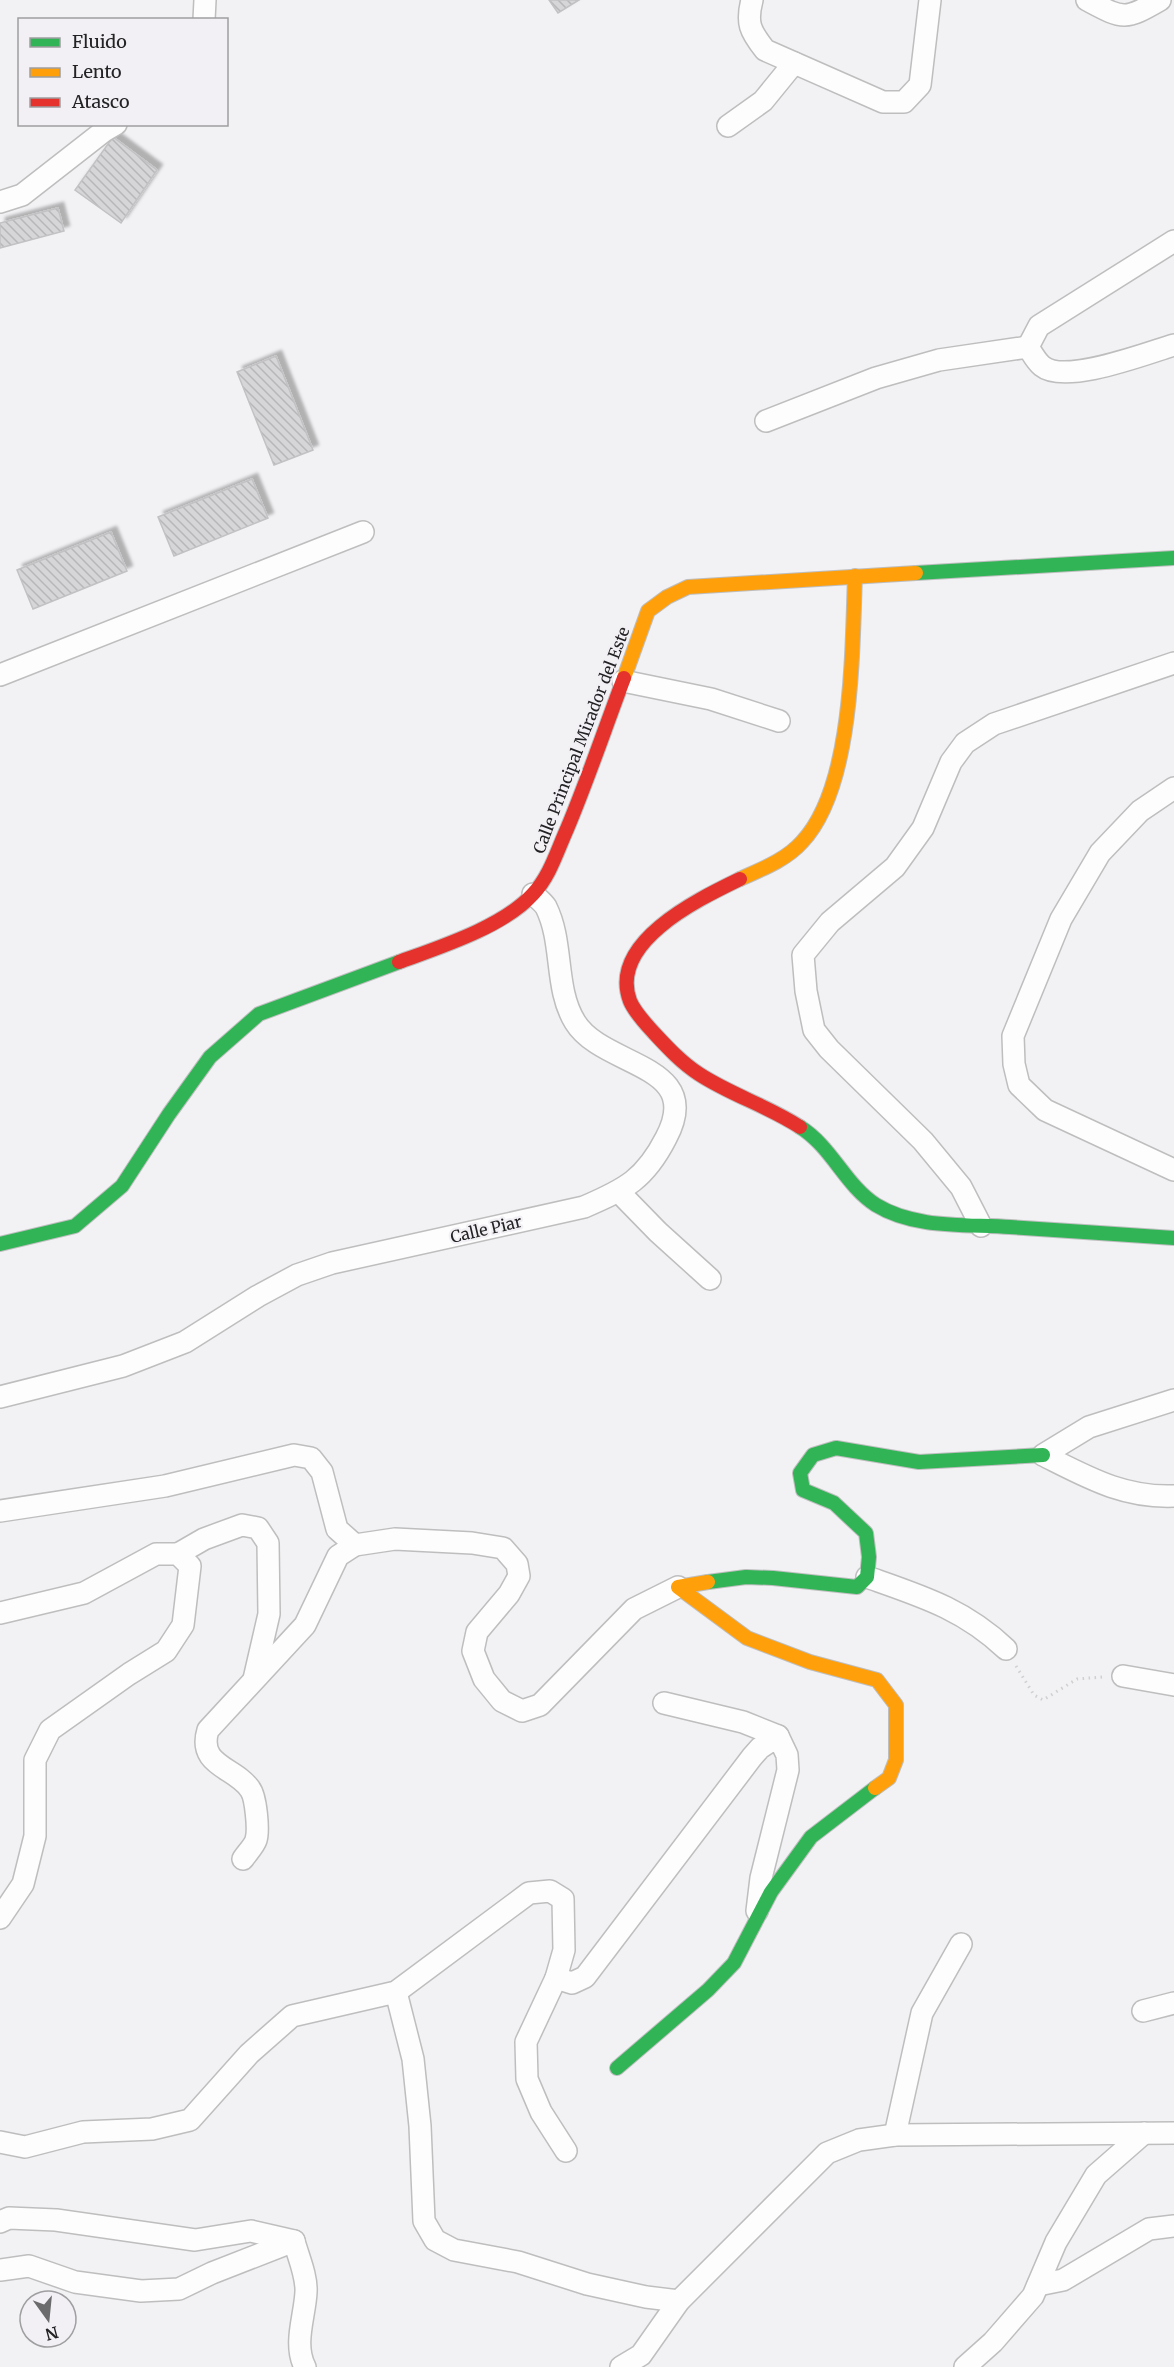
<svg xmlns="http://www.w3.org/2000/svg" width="1174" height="2367" viewBox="0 0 1174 2367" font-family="Merriweather,serif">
<defs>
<pattern id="building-back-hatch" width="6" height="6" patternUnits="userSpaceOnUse" patternTransform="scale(1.5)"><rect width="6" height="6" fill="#d6d6d8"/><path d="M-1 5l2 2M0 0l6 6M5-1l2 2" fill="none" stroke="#b7b7b9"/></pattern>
<filter id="shadow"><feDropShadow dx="5.5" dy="-5.5" stdDeviation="1.5" flood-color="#0004"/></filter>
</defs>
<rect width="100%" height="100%" fill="#f2f1f3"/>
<g fill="url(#building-back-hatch)" stroke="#c2c1c3" stroke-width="1.5" filter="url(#shadow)">
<polygon points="549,0 579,0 558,13"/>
<polygon points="113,137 157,170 121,223 75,190"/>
<polygon points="58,208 64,231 0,248 0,223"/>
<polygon points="276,356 313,450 274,465 237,372"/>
<polygon points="252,479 268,518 174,556 158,517"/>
<polygon points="111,532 127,571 33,609 17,570"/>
</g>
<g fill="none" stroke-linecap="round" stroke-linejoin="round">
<g stroke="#bebebf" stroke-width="24">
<g id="street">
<path d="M 752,0 C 746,23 750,31 765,50 L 883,102 L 904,102 L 920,85 L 930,0"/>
<path d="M 1087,0 C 1123,19 1124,21 1160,0"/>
<polyline points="204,20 205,0"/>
<polyline points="728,126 763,101 794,63"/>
<polyline points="0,202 22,195 104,131 116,124"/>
<polyline points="1028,347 1039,326 1174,241"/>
<path d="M 1028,347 C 1032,353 1036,361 1042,366 C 1065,385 1147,353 1174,345"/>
<polyline points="766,421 876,378 939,360 1028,347"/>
<polyline points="0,675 363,532"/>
<polyline points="623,681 711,699 779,721"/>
<polyline points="1174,788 1140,811 1100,853 1061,919 1013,1036 1014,1064 1019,1085 1045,1110 1174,1170"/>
<polyline points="619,1192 658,1232 710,1279"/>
<polyline points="981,1226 961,1187 923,1141 829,1049 814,1030 806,991 803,955 830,922 895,867 923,828 951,762 965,743 994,724 1174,663"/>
<path d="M 0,1397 L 123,1366 L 185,1342 L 258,1296 L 297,1275 L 332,1263 L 584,1207 C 626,1189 645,1179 666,1138 C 706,1063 603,1068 575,1022 C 554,988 564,943 546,907 C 543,902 537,898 533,894"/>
<path d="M 1174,1400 L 1089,1427 L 1043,1455 C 1087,1477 1123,1498 1174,1496"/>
<polyline points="0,1511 165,1486 294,1455 311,1458 322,1472 337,1529 355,1545"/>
<polyline points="178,1554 204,1539 242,1525 258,1528 268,1543 269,1614 254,1679"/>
<path d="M 867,1577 C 921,1596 964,1609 1006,1649"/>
<polyline points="0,1613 84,1593 156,1554 178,1554 190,1566 183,1625 166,1651 129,1674 50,1730 35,1760 35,1836 23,1884 0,1918"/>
<polyline points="1123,1676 1174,1685"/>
<polyline points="664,1703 743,1722 778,1736"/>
<path d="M 243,1859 C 247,1853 254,1846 256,1840 C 259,1830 256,1797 250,1789 C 235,1767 197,1766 208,1730 L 305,1625 L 338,1556 L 355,1545 L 395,1539 L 472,1543 L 503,1548 L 517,1564 L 519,1576 L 509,1594 L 477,1632 L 473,1651 L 484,1679 L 502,1701 L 522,1711 L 540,1705 L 634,1609 L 678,1587"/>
<polyline points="556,1978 526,2042 527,2079 541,2112 566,2151"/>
<polyline points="396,1992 413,2059 420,2126 424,2221 435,2240 454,2250 518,2262 587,2284 646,2297 679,2301"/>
<polyline points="1143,2011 1174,2003"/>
<polyline points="895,2135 922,2013 961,1944"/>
<polyline points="0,2142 25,2147 83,2132 152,2129 190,2120 249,2054 292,2016 396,1992 529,1893 550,1891 563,1899 564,1950 556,1978 572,1983 585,1977 752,1757 760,1748 778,1736 787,1755 788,1770 761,1878 757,1911"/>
<path d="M 0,2222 L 9,2218 L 56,2220 L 195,2240 L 251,2231 L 294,2241 C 298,2256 307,2276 306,2292 C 305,2316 293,2344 305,2367"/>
<polyline points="0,2270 29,2266 75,2282 141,2291 179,2289 212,2273 294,2241"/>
<polyline points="1038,2285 1063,2280 1149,2229 1174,2226"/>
<polyline points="621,2367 641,2355 679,2301 827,2153 859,2140 895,2135 1174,2133"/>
<polyline points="965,2367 993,2342 1033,2296 1056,2242 1096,2175 1144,2133"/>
</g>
</g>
<g stroke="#bebebf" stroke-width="16">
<g id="fast">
<polyline points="916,573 1174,558"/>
<path d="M 800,1127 C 832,1147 845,1185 876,1205 C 915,1229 967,1224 1010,1227 C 1065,1231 1119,1234 1174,1238"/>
<polyline points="0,1244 75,1226 122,1186 169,1114 210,1057 259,1014 399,962"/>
<polyline points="708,1582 746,1577 773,1578 857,1587 867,1577 869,1557 866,1533 834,1503 803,1490 800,1473 813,1455 836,1448 919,1462 1043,1455"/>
<polyline points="617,2068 708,1990 734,1963 771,1892 811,1837 875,1788"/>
</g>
</g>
<g stroke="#bebebf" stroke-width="16">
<g id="slow">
<polyline points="624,678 648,611 667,597 688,587 916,573"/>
<path d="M 740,879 C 762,869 786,860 802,842 C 854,787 852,649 855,576"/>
<polyline points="708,1582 678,1587 747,1638 810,1662 877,1680 896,1705 896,1760 889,1778 875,1788"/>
</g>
</g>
<g stroke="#bebebf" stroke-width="16">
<g id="jam">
<path d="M 740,879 C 699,899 608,942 630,1001 C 635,1013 646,1024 655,1034 C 668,1048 682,1063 699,1074 C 731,1095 768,1106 800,1127"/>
<path d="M 399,962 C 440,947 503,927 533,894 C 550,876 557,851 567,829 C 588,779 605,728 624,678"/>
</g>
</g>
<polyline stroke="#d0d0d0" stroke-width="3" stroke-dasharray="1.5 4.5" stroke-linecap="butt" points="1016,1666 1034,1695 1043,1700 1077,1679 1103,1677"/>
<use href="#street" stroke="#fdfdfd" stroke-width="21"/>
<use href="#fast" stroke="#30b455" stroke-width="14"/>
<use href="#slow" stroke="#ff9f0a" stroke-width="14"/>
<use href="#jam" stroke="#e5322d" stroke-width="14"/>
</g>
<g text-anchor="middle" stroke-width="4.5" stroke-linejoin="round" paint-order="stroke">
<g font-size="16" fill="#232224" stroke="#f2f0f4">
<text transform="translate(581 740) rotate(-69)" y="6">Calle Principal Mirador del Este</text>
<text transform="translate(486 1229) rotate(-13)" y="6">Calle Piar</text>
</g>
</g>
<rect x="18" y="18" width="210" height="108" fill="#f2f0f4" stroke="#9f9ea1" stroke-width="1.5"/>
<rect x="30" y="38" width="30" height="9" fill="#30b455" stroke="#9f9ea1" stroke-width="1.5"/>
<text x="72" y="48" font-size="18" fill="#232224">Fluido</text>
<rect x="30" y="68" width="30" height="9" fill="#ff9f0a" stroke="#9f9ea1" stroke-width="1.5"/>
<text x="72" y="78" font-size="18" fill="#232224">Lento</text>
<rect x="30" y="98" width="30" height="9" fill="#e5322d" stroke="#9f9ea1" stroke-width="1.5"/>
<text x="72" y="108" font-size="18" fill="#232224">Atasco</text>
<g transform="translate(48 2319) rotate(165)"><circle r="28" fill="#f2f0f4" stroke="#9f9ea1" stroke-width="1.5"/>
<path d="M0-4.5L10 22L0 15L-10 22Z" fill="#6b6a6c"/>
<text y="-9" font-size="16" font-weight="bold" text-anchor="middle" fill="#232224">N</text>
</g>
</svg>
